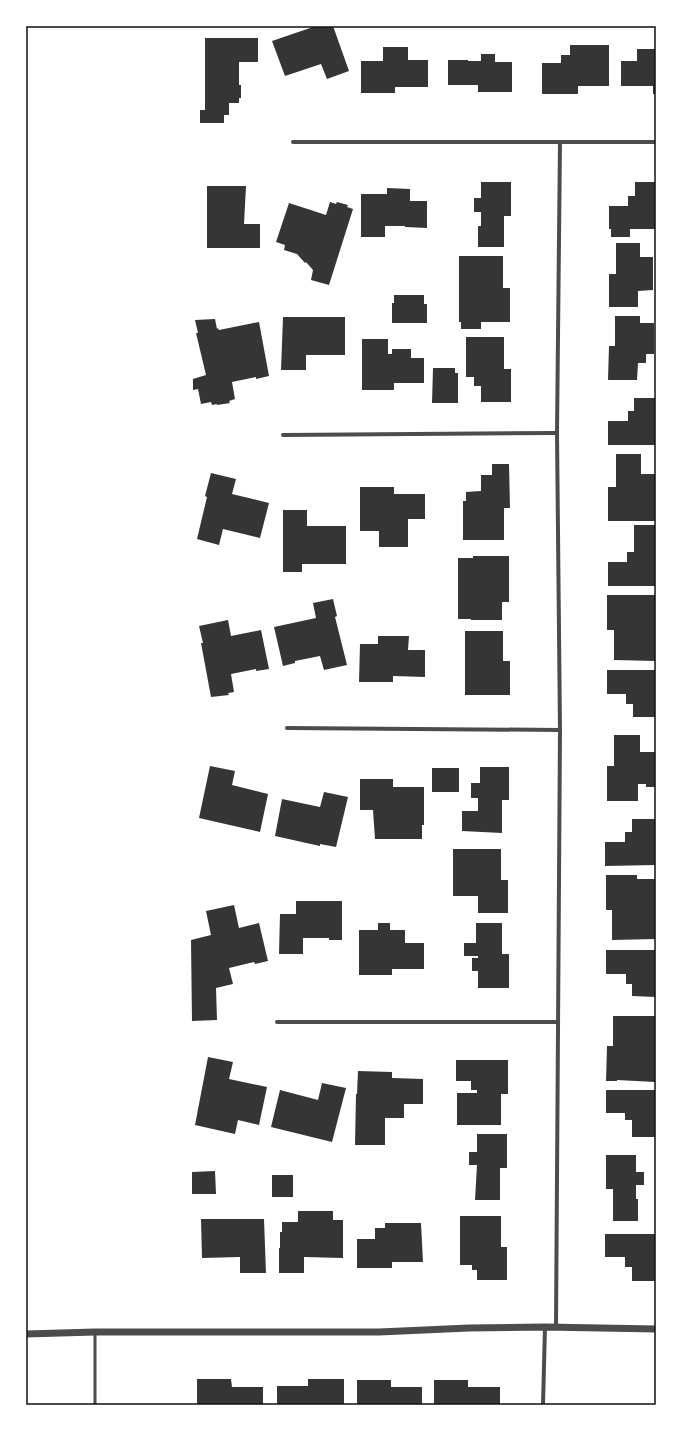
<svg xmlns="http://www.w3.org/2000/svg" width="682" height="1431" viewBox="0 0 682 1431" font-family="Rubik,sans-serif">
<rect width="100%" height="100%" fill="#fff"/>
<g fill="#353535">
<polygon points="316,26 333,26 349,71 327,79 321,64 285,76 272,41"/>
<polygon points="205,38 258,38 258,62 239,62 239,85 241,85 241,98 239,98 239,103 229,103 229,115 224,115 224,123 200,123 200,110 205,110"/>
<polygon points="570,45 609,45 609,86 578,86 578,94 542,94 542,63 561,63 561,55 570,55"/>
<polygon points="383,47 408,47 408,60 428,60 428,87 395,87 395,93 361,93 361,61 383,61"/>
<polygon points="637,49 656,49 656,94 653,94 653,86 621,86 621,61 637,61"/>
<polygon points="481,54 495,54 495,62 512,62 512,92 478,92 478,85 448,85 448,60 468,60 468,61 481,61"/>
<polygon points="481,182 511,182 511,216 504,216 504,247 478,247 478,226 481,226 481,212 474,212 474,198 481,198"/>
<polygon points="635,182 656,182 656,229 630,229 630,237 611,237 611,229 609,229 609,206 628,206 628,196 635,196"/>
<polygon points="207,186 246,186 244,224 260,224 260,248 207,248"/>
<polygon points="387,188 410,189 410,201 427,201 427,228 405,227 405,226 385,226 385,237 361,237 361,194 387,194"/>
<polygon points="330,202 336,204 337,202 348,205 347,207 353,209 329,285 311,280 313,270 306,262 305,263 297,254 284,250 285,245 276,242 289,203 326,215"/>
<polygon points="616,243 640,243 640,257 653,257 653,290 638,291 638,307 609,307 609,274 616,274"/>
<polygon points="459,256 503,256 503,288 510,288 510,322 481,322 481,329 461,329 461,322 459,322"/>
<polygon points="394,295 424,295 424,304 427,304 427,323 392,323 392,303 394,303"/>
<polygon points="615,316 640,316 640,323 654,323 654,354 646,354 646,363 638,363 637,380 608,380 609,346 615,346"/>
<polygon points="283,317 345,317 345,355 306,355 306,370 281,370"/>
<polygon points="215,319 217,329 218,328 219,330 259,322 269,376 256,379 256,377 232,382 235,399 229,401 230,403 217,405 217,404 212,405 211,402 201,404 198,389 193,390 193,379 206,375 196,333 198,333 195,320"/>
<polygon points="466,337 504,337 504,369 511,369 511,402 481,402 481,386 474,386 474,377 466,377"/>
<polygon points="362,339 388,339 388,354 392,354 392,349 411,349 411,358 424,358 424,383 394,383 394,390 362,390"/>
<polygon points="433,368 455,368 455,373 458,373 458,403 432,403"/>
<polygon points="634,398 656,398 656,445 608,445 608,421 628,421 628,411 634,411"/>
<polygon points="616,454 641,454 641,474 656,474 656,521 608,521 608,487 616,487"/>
<polygon points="492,464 509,464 510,508 504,508 504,540 463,540 463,501 466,501 466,492 481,491 481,475 492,475"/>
<polygon points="211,473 236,479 232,494 269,503 260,538 223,529 219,545 197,539 207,497 205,496"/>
<polygon points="360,487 394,487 394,494 425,494 425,519 408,519 408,547 379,547 379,531 360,531"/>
<polygon points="283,510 307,510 307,526 346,526 346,564 302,564 302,572 283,572"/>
<polygon points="634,525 656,525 656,586 608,586 608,562 627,562 627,552 634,552"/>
<polygon points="473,556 509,556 509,602 502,602 502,620 471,620 471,619 458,619 458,558 473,558"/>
<polygon points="607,595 656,595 656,661 614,660 614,630 607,630"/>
<polygon points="333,599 337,616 335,617 347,665 324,670 320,656 295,661 295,663 283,666 274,627 316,618 313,603"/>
<polygon points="228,620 231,636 261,630 269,669 256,671 256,669 231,674 234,692 228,693 229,695 211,697 201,643 203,643 199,626"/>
<polygon points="465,631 503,631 503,661 510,661 510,695 465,695"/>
<polygon points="378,636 409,636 408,650 425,650 425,677 393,676 393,682 359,682 360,644 378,644"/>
<polygon points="607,670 656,670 656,717 633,717 633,704 626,704 626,694 607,694"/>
<polygon points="614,735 640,735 640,752 655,752 655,755 656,755 656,787 646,787 646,784 638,784 638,801 607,801 607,766 614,766"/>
<polygon points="210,766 235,771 232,785 268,794 260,832 199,818"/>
<polygon points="480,767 509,767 509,800 502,800 502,833 462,831 462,811 478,811 478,798 471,798 471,783 480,783"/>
<rect x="432" y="768" width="27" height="24"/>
<polygon points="360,779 393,779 393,787 424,787 424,825 422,825 422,839 375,839 373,810 360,810"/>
<polygon points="324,792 348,797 336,847 320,844 320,846 275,836 282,799 320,807"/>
<polygon points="632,819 656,819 656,865 605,866 605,842 625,842 625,832 632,832"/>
<polygon points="453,849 501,849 501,880 508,880 508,913 478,913 478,896 453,896"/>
<polygon points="606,875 637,875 637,879 656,879 656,939 612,940 612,910 606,910"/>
<polygon points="296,901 342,901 342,940 329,940 329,938 303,938 303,954 279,954 280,914 296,914"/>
<polygon points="234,905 239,928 259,923 268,961 255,964 254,962 229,968 233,984 216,988 217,1020 192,1021 191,940 211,935 206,911"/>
<polygon points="378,923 390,923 390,930 405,930 405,943 424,943 424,969 392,969 392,975 359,975 359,930 378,930"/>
<polygon points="476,923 502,923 502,954 509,954 509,988 478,988 478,971 472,971 472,958 478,958 478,956 464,956 464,943 476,943"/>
<polygon points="606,950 655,950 656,997 632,996 632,984 626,984 626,974 606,974"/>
<polygon points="613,1016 656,1016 655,1082 617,1080 617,1081 606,1081 607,1046 613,1046"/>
<polygon points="208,1057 233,1062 229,1079 267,1087 259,1125 238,1120 235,1134 195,1125"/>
<polygon points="456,1060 508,1060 508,1094 501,1094 501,1125 457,1125 457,1093 477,1093 477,1090 471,1090 471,1081 456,1081"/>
<polygon points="358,1071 392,1072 392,1078 423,1079 423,1104 404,1104 404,1118 385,1118 385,1145 355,1145 356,1094 357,1094"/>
<polygon points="322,1083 346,1088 332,1142 271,1127 280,1090 318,1100"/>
<polygon points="606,1090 656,1090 656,1137 632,1137 632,1120 625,1120 625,1113 606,1113"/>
<polygon points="477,1134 507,1134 507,1168 500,1168 500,1200 475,1200 477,1165 469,1165 469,1152 477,1152"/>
<polygon points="606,1155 636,1155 636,1172 644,1172 644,1185 636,1185 636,1199 638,1199 638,1221 613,1221 613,1189 606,1189"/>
<polygon points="215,1171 216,1194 192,1194 192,1172"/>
<rect x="272" y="1175" width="21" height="22"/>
<polygon points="298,1211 333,1211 333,1220 343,1220 343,1258 304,1257 304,1273 279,1273 279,1248 280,1248 280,1232 282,1232 282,1222 298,1222"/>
<polygon points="460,1216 501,1216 501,1247 507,1247 507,1280 477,1280 477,1270 472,1270 472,1265 460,1265"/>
<polygon points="201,1219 264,1219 266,1273 240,1273 240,1257 202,1258"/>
<polygon points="385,1223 421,1223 423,1262 392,1262 392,1268 357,1268 357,1239 375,1239 375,1228 385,1228"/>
<polygon points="605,1234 656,1234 656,1281 632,1281 632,1267 625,1267 625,1257 605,1257"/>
<polygon points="197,1379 231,1379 232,1387 263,1387 263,1405 197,1405"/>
<polygon points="308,1379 344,1379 344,1405 277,1405 277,1386 308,1386"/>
<polygon points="357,1380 391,1380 391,1387 422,1387 422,1405 357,1405"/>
<polygon points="434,1380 468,1380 468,1387 500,1387 500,1405 434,1405"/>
</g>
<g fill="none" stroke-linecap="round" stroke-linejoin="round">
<polyline stroke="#4c4c4c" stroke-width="3" points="95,1405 95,1333"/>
<g stroke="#4c4c4c" stroke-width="4">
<polyline points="293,142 656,142"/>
<polyline points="283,435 557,433"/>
<polyline points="287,728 560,730"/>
<polyline points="277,1022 557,1022"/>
<polyline points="556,1327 560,730 557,433 560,142"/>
<polyline points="543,1405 545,1327"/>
</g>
<polyline stroke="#4c4c4c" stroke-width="7" points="26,1334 95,1332 379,1332 469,1328 545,1327 656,1329"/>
</g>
<rect width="682" height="1431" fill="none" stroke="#ffffff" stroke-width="54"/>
<rect x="27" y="27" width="628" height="1377" fill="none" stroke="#111" stroke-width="1.5"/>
</svg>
